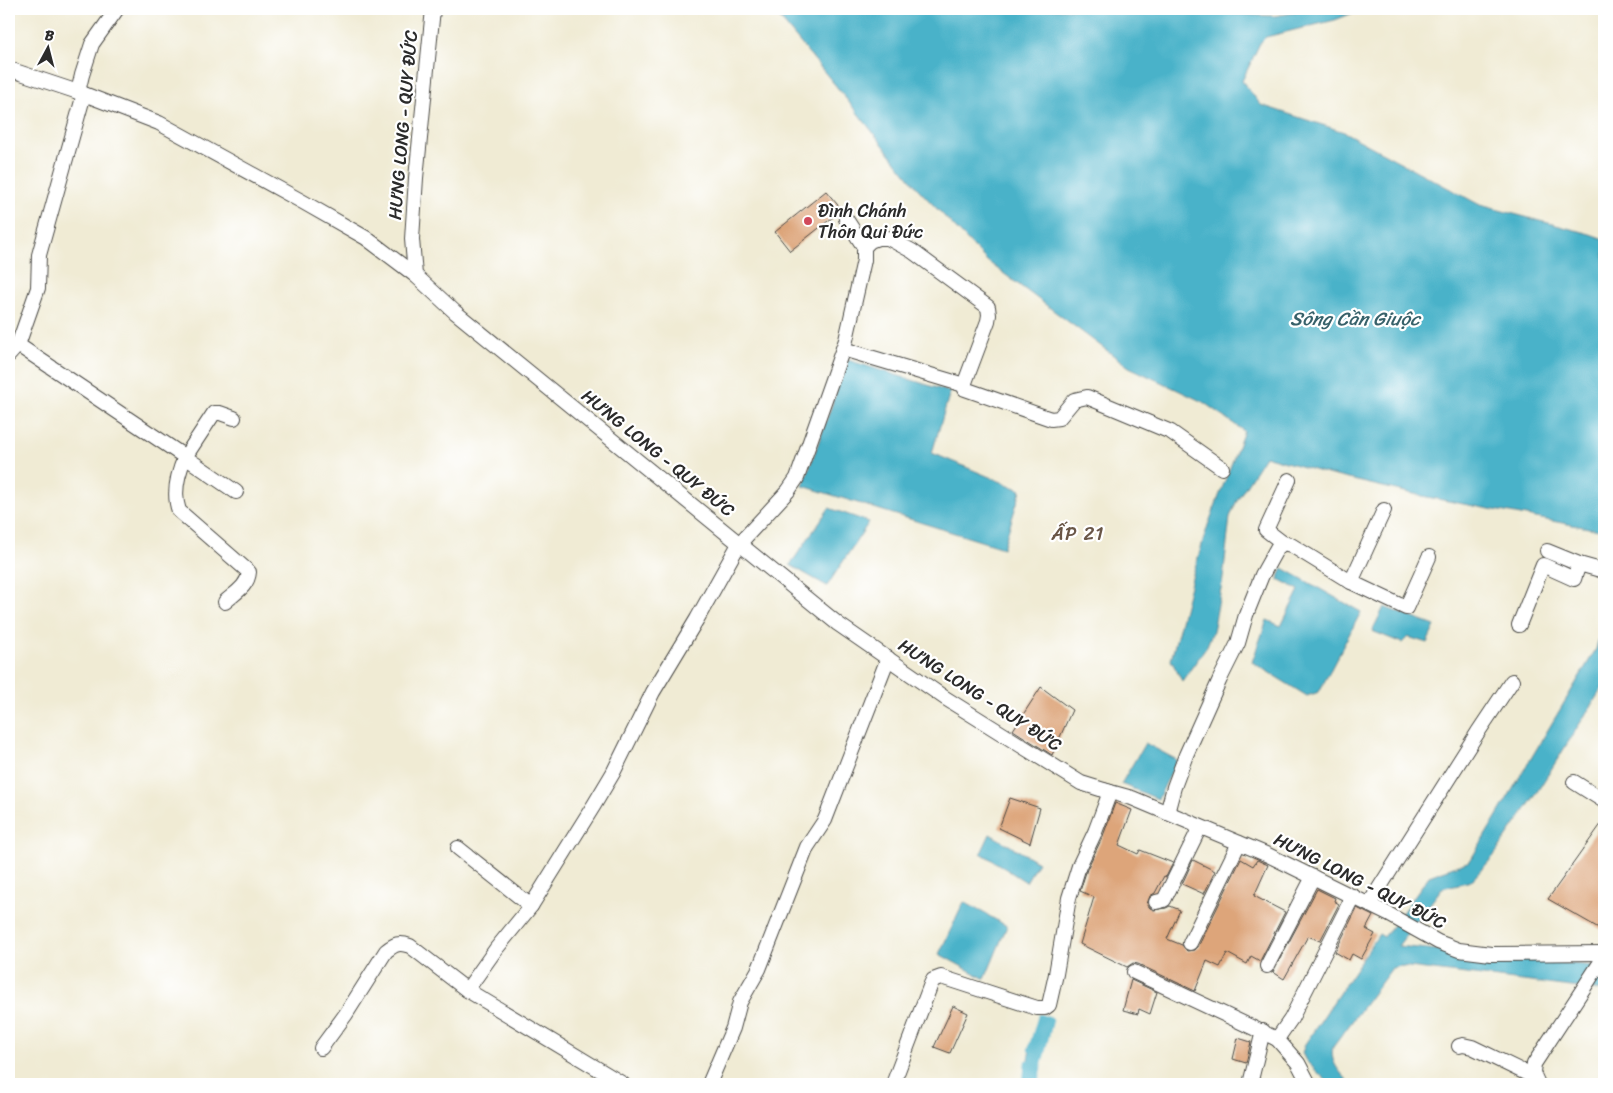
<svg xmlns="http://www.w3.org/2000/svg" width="1613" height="1093" viewBox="0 0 1613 1093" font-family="Sriracha,sans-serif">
<rect width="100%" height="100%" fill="#fff"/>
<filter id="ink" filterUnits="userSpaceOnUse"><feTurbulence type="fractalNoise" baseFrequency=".02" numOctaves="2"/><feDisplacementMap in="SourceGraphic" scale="10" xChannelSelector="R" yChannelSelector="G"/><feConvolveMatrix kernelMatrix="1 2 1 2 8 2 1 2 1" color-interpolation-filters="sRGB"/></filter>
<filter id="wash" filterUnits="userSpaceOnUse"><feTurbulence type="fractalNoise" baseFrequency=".0096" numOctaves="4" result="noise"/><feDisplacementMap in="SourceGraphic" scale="20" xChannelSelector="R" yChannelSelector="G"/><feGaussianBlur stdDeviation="1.12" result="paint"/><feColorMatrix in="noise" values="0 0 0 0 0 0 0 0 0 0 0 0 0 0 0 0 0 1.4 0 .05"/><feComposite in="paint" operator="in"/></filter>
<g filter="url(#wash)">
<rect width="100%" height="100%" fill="#f0ebd4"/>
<g fill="#4ab2c9" stroke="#3a6e7a">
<polygon points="772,9 1141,9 1142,10 1202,9 1233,14 1274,16 1318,9 1363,9 1335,20 1266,37 1260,43 1242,81 1261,105 1344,132 1480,205 1590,234 1604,239 1604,531 1427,497 1331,475 1265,456 1237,500 1230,517 1223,578 1213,631 1206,648 1182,681 1171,660 1193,574 1208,525 1244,431 1203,402 1129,367 987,261 919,190 836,86"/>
<polygon points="848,360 950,392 932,453 1021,490 1003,548 803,486"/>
<polygon points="829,508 869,522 827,586 790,565"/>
<polygon points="1283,568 1361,612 1319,692 1307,696 1252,662 1267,620 1281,626 1299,590 1278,579"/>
<polygon points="1384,607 1435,626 1427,643 1408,637 1402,643 1372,631"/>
<path d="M 1604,617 L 1604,685 L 1532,800 L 1493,857 L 1471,881 L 1442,888 L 1398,946 L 1604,967 L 1604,991 L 1401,966 L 1392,968 L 1333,1047 C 1329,1063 1341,1073 1351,1084 L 1330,1084 L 1306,1061 L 1302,1053 L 1305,1044 L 1379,934 L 1384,937 L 1429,876 L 1470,861 L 1596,649 Z"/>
<polygon points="1145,743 1177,760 1158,799 1121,784"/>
<polygon points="990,834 1038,862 1026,882 981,853"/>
<polygon points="964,902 1007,926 985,979 939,954"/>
<path d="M 1040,1016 L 1051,1020 L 1038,1072 L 1038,1084 L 1025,1084 C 1026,1060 1033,1038 1040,1016 Z"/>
</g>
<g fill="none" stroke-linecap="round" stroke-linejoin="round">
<g stroke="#4ab2c9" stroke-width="4.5">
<polyline points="1030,1050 1040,1016 1051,1020 1038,1072 1038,1084"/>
<polyline points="1025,1084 1027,1062"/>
</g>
</g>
<g id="blocks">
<g fill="#dda57a">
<polygon points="826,191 842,210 790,251 775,232"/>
<polygon points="1041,687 1072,710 1052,755 1013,730"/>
<polygon points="1010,798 1040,808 1030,843 999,828"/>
<polygon points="1115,803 1132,810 1119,845 1138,854 1140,850 1173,863 1166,877 1164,876 1155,893 1150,896 1147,904 1150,908 1154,910 1166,908 1170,906 1180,910 1167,939 1182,945 1187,951 1194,950 1198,947 1241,859 1253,866 1257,860 1268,865 1254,896 1285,912 1260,961 1251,956 1247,964 1227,953 1220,967 1207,961 1195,991 1138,964 1133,963 1127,967 1080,944 1094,897 1080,891 1087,869 1103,836"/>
<polygon points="1604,820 1604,931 1548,899"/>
<polygon points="1193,860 1215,871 1204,894 1182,884"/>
<polygon points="1317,889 1335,898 1334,901 1339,904 1320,941 1308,936 1284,979 1273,972"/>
<polygon points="1357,908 1373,916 1366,929 1375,934 1361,959 1352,954 1349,960 1335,952"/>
<polygon points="1131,980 1157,992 1150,1014 1139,1009 1138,1014 1123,1010"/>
<polygon points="953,1006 968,1013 950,1053 934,1047"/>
<polygon points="1238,1038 1251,1042 1246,1063 1233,1059"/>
</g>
</g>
</g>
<g filter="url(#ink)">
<use href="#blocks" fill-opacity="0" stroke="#494844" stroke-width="1"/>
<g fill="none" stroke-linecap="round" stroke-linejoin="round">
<g stroke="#494844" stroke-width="16">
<g id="minor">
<polyline points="433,9 416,178 412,239 415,275 455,312 838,624 945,698 1081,783 1110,792 1097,788"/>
<polyline points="9,69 84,94 159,123 303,202 366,238 415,275"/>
<polyline points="78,92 82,75 92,44 117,9"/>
<polyline points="864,247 870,241 878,238 888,238 912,251 988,307 989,315 988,321 964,385 965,389 1051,419 1059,418 1074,400 1087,397 1171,432 1222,468"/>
<path d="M 18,345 L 185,457 C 178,473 173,494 179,511 L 249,572 C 248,586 235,593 225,602"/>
<polyline points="843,349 964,385"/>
<polyline points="9,355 18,345 38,288 39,255 84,94"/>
<polyline points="234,418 220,413 214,413 185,457 236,492"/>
<polyline points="1283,543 1266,530 1289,480"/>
<polyline points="1547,551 1579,564"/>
<polyline points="1351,582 1384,510"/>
<polyline points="1519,625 1543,565 1574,579 1579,564 1604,571"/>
<polyline points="1574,782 1604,801"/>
<polyline points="1103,790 1132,798 1268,855 1388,914 1438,942 1459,950 1491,954 1604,953"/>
<polyline points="1167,813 1174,787 1186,755 1220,679 1238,643 1246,615 1262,575 1277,548 1283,543 1291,545 1351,582 1406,608 1429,557"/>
<polyline points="458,848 531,906"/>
<polyline points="1156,902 1164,900 1200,827"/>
<polyline points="1369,904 1478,732 1512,681"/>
<polyline points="1190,943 1239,843"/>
<polyline points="1267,966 1313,877"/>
<polyline points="1134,972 1277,1039"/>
<polyline points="467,990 623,1084"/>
<polyline points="1459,1046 1463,1045 1472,1047 1534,1077"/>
<path d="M 321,1048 L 346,1014 L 386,951 C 395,944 399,942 410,946 L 467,990 L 496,949 L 531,906 L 594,805 L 613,773 L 653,692 L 697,619 L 739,544 L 788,491 L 797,478 L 846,340 L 864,260 L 864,247 L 846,219"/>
<polyline points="709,1084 733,1028 740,1002 759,969 807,847 825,820 888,658"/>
<polyline points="893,1084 931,984 933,980 941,977 1037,1008 1045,1008 1049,1005 1056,974 1069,898 1079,866 1095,832 1110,792"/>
<polyline points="1250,1084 1263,1031"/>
<polyline points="1309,1084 1298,1063 1277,1039 1291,1019 1353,896"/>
<polyline points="1538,1084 1533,1073 1534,1064 1604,957"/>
</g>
</g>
<use href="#minor" stroke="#fff" stroke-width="14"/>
</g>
</g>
<circle fill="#d1495b" stroke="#fff" stroke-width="2" cx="808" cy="221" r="5"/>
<g text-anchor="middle" stroke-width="4.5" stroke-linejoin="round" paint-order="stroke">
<g font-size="18" fill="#2b2b2b" stroke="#fff">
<text transform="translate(403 125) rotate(-85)" y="6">HƯNG LONG - QUY ĐỨC</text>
<text transform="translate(658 453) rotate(39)" y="6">HƯNG LONG - QUY ĐỨC</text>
<text transform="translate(980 695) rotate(33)" y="6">HƯNG LONG - QUY ĐỨC</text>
<text transform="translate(1360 881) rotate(27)" y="6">HƯNG LONG - QUY ĐỨC</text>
</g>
<g font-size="18" fill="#2b2b2b" stroke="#fff" text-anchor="start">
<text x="818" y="217">Đình Chánh<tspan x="818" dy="21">Thôn Qui Đức</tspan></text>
</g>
<g font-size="19" font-style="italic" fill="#37616a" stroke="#fff">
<text x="1355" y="325">Sông Cần Giuộc</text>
</g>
<g font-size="19" letter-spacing="1" fill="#695647" stroke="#fff">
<text x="1078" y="540">ẤP 21</text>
</g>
</g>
<rect width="1613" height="1093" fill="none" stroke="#fff" stroke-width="30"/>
<g transform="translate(48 48) rotate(7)" stroke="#ffffff" stroke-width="4" paint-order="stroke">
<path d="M0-4L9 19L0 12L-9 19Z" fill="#2b2b2b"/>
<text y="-8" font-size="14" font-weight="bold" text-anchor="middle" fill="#2b2b2b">B</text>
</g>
</svg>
